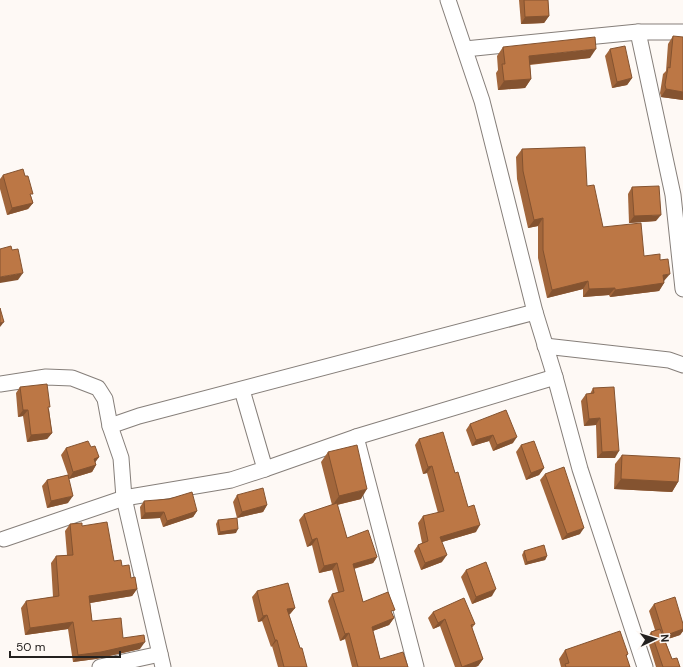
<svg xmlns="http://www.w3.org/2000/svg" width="683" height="667" viewBox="0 0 683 667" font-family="'DM Sans',sans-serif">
<rect width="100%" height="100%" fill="#fef9f5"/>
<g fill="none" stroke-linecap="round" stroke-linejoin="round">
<g stroke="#867f7a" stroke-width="17">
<g id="street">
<polyline points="448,0 482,101 535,312 555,377 580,469 645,667"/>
<polyline points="638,32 673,195 683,289"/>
<polyline points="465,49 638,32 683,32"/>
<polyline points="545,346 669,360 683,365"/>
<polyline points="0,384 46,377 72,378 98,388 105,399 110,426 121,458 124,498 163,667"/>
<polyline points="242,390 265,469"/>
<polyline points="110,426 139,416 535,312"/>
<polyline points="356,437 416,667"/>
<polyline points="4,539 124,498 231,480 265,469 356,437 555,377"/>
<polyline points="100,667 160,654"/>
</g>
</g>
<use href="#street" stroke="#fff" stroke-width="15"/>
</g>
<g fill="#a2663b">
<polygon points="519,0 548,0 549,16 544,23 521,24"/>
<polygon points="673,36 683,100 661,97 660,93 663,74 666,71 668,44"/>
<polygon points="503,47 590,58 530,65 531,79 525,88 498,90 496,73 498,70 497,56"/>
<polygon points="610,49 632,78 627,85 612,88 605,56"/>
<polygon points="522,149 587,186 603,227 644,256 660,260 664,281 664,283 659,291 610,297 609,295 583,297 583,289 547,298 538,258 538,226 528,228 517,179 516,157"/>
<polygon points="3,175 31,196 33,203 28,209 7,215 0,189 0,179"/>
<polygon points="632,187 656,221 629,223 628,194"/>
<polygon points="20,387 49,409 52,433 47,439 27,442 23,416 18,417 16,393"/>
<polygon points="593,388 615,458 597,458 596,425 584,426 581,401 586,394 590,394"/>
<polygon points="470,424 513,443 493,451 489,441 472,446 466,430"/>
<polygon points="419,439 455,473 476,532 442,542 442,562 421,570 414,551 418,545 422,543 418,523 423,516 438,513 427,473 423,474 415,445"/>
<polygon points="521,445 544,468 539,475 526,480 516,452"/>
<polygon points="91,447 99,457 95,462 96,465 92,472 69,479 68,503 47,508 42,486 47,480 68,475 61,455 66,448"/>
<polygon points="328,452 361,499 337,505 347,538 377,557 373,563 354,569 363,602 392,614 394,618 389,625 373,631 380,659 408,667 352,667 345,639 340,641 328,601 332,594 338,592 332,570 319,573 312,545 307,547 299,520 304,514 332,505 321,462"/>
<polygon points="622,455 678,482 672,492 614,489 615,464"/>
<polygon points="545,474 580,534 562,540 540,480"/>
<polygon points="237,495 267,505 263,512 237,518 233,502"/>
<polygon points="144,501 197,511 193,517 163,527 160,518 141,519 140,507"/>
<polygon points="218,520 236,533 218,535 216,524"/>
<polygon points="70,524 82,526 114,561 122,566 131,578 137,589 132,596 90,603 92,621 123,638 140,649 96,659 73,662 68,629 25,635 21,608 26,601 53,597 51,563 56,556 67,555 65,531"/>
<polygon points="524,551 547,556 545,560 525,565 522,555"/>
<polygon points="466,570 492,596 472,604 461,577"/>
<polygon points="257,591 295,608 290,614 289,615 300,648 307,667 278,667 272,646 271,647 262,621 258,622 252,597"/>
<polygon points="654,604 683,624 683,631 680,635 665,640 672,659 680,667 656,667 647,638 651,632 655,630 649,611"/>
<polygon points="433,612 475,624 472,628 483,659 478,666 475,667 455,667 440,626 433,629 428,618"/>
<polygon points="565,650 628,654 626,657 630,667 561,667 559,659"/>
</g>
<g fill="#845330">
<polygon points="549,16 544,23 521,24 525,17"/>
<polygon points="596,49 590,58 523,65 529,56"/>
<polygon points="632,78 627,85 612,88 617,82"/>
<polygon points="531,79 525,88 498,90 504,81"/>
<polygon points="666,89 683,92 683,100 661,97"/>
<polygon points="33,203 28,209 7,215 12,208"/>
<polygon points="661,215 656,221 629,223 634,216"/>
<polygon points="543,218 538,226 528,228 534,220"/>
<polygon points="23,273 18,280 0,283 0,277"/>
<polygon points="670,274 664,281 658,282 663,275"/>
<polygon points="588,281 583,289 547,298 552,290"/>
<polygon points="664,283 659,291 610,297 615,290"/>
<polygon points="615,288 609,295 583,297 589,289"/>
<polygon points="4,322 0,327 0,323"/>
<polygon points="23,410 28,410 23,416 18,417"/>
<polygon points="600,418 596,425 584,426 589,419"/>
<polygon points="52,433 47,439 27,442 31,435"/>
<polygon points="493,435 489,441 472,446 476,440"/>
<polygon points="517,437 513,443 493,451 497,445"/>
<polygon points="619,451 615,458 597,458 602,452"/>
<polygon points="99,457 94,464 94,459"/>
<polygon points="96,465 92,472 69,479 73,472"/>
<polygon points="432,466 427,473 423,474 428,467"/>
<polygon points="544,468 539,475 526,480 531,473"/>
<polygon points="621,479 678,482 672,492 614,489"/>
<polygon points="367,489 361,499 332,506 339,496"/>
<polygon points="73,496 68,503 47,508 51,501"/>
<polygon points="267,505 263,512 237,518 242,512"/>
<polygon points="197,511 193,517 163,527 167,521"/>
<polygon points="164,512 160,518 141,519 145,513"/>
<polygon points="480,525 476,532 435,544 440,537"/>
<polygon points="584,528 580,534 562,540 567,534"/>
<polygon points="238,529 236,533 218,535 220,532"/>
<polygon points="317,538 312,545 307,547 312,540"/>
<polygon points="447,555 442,562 421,570 425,563"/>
<polygon points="547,556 545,560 525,565 527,562"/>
<polygon points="377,557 373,563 348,570 353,564"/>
<polygon points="337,563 332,570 319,573 324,566"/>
<polygon points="137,589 132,596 84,604 89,596"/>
<polygon points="496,589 492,596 472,604 476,597"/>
<polygon points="295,608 290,614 283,616 287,609"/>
<polygon points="267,615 262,621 258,622 263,616"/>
<polygon points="394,618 389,625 367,633 372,627"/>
<polygon points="445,619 440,626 433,629 438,623"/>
<polygon points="73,622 68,629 25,635 30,628"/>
<polygon points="683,629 683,631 680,635 659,642 664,636"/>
<polygon points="349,633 345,639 340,641 345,634"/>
<polygon points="275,640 277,640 272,646 271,647"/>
<polygon points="145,642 140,649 96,659 73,662 78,655"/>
<polygon points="483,659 478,666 475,667 462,667"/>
</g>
<g fill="#bc7745" stroke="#845330">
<polygon points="524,0 548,0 549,16 525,17"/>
<polygon points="673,36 683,37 683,92 666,89 665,85 668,67 670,68"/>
<polygon points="595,37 596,49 529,56 531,79 504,81 502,64 505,64 503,47"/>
<polygon points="625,46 632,78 617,82 610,49"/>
<polygon points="585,147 587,186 594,185 603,227 641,223 644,256 660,254 660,260 668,259 670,274 663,275 664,283 615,290 615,288 589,289 588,281 552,290 543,250 543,218 534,220 523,171 522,149"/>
<polygon points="23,169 25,176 28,176 33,194 30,194 33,203 12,208 3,175"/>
<polygon points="659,186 661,215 634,216 632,187"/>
<polygon points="11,246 12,250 18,249 23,273 0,277 0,249"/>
<polygon points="0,308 4,322 0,323"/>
<polygon points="47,384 50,407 48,407 52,433 31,435 28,410 23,410 20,387"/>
<polygon points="614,387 619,451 602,452 600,418 589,419 586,394 594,393 593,388"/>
<polygon points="506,410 517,437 497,445 493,435 476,440 470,424"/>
<polygon points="443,432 455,473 458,472 468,507 474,505 480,525 440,537 447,555 425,563 418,545 428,541 423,516 444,511 432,466 428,467 419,439"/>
<polygon points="88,441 91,447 95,446 99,457 94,459 96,465 73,472 66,448"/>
<polygon points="534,441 544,468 531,473 521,445"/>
<polygon points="357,445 367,489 339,496 328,452"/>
<polygon points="622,455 680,458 678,482 621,479"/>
<polygon points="564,467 584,528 567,534 545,474"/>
<polygon points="68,475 73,496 51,501 47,480"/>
<polygon points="263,488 267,505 242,512 237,495"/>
<polygon points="192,492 197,511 167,521 164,512 145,513 144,501 169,499"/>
<polygon points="337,503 347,538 368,530 377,557 353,564 363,602 388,592 395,610 391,611 394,618 372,627 380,659 403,652 408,667 358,667 349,633 345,634 332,594 344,591 337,563 324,566 317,538 312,540 304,514"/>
<polygon points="237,518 238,529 220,532 218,520"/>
<polygon points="107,522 114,561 121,560 122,566 129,565 131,578 135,577 137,589 89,596 92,621 121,618 123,638 144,635 145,642 101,652 78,655 73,622 30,628 26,601 59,596 56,556 73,555 70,524 82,523 82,526"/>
<polygon points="544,545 547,556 527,562 524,551"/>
<polygon points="486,562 496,589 476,597 466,570"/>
<polygon points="288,583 295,608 287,609 300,648 302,648 307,667 284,667 277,640 275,640 267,615 263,616 257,591"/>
<polygon points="675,597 683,624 683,629 664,636 654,604"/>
<polygon points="464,598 475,624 471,625 483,659 462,667 445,619 438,623 433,612"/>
<polygon points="660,629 672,659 677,658 680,667 663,667 651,632"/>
<polygon points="620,631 628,654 626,655 630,667 566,667 565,664 569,663 565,650"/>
</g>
<g transform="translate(655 639) rotate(86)" stroke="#fef9f5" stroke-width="3" paint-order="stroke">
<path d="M0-3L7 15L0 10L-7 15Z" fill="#24211f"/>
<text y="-6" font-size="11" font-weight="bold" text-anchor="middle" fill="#24211f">N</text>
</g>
<path d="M10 651v6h110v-6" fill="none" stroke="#24211f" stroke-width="2"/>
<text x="16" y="651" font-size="12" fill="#24211f" stroke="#fef9f5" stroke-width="3" paint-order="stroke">50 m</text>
</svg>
